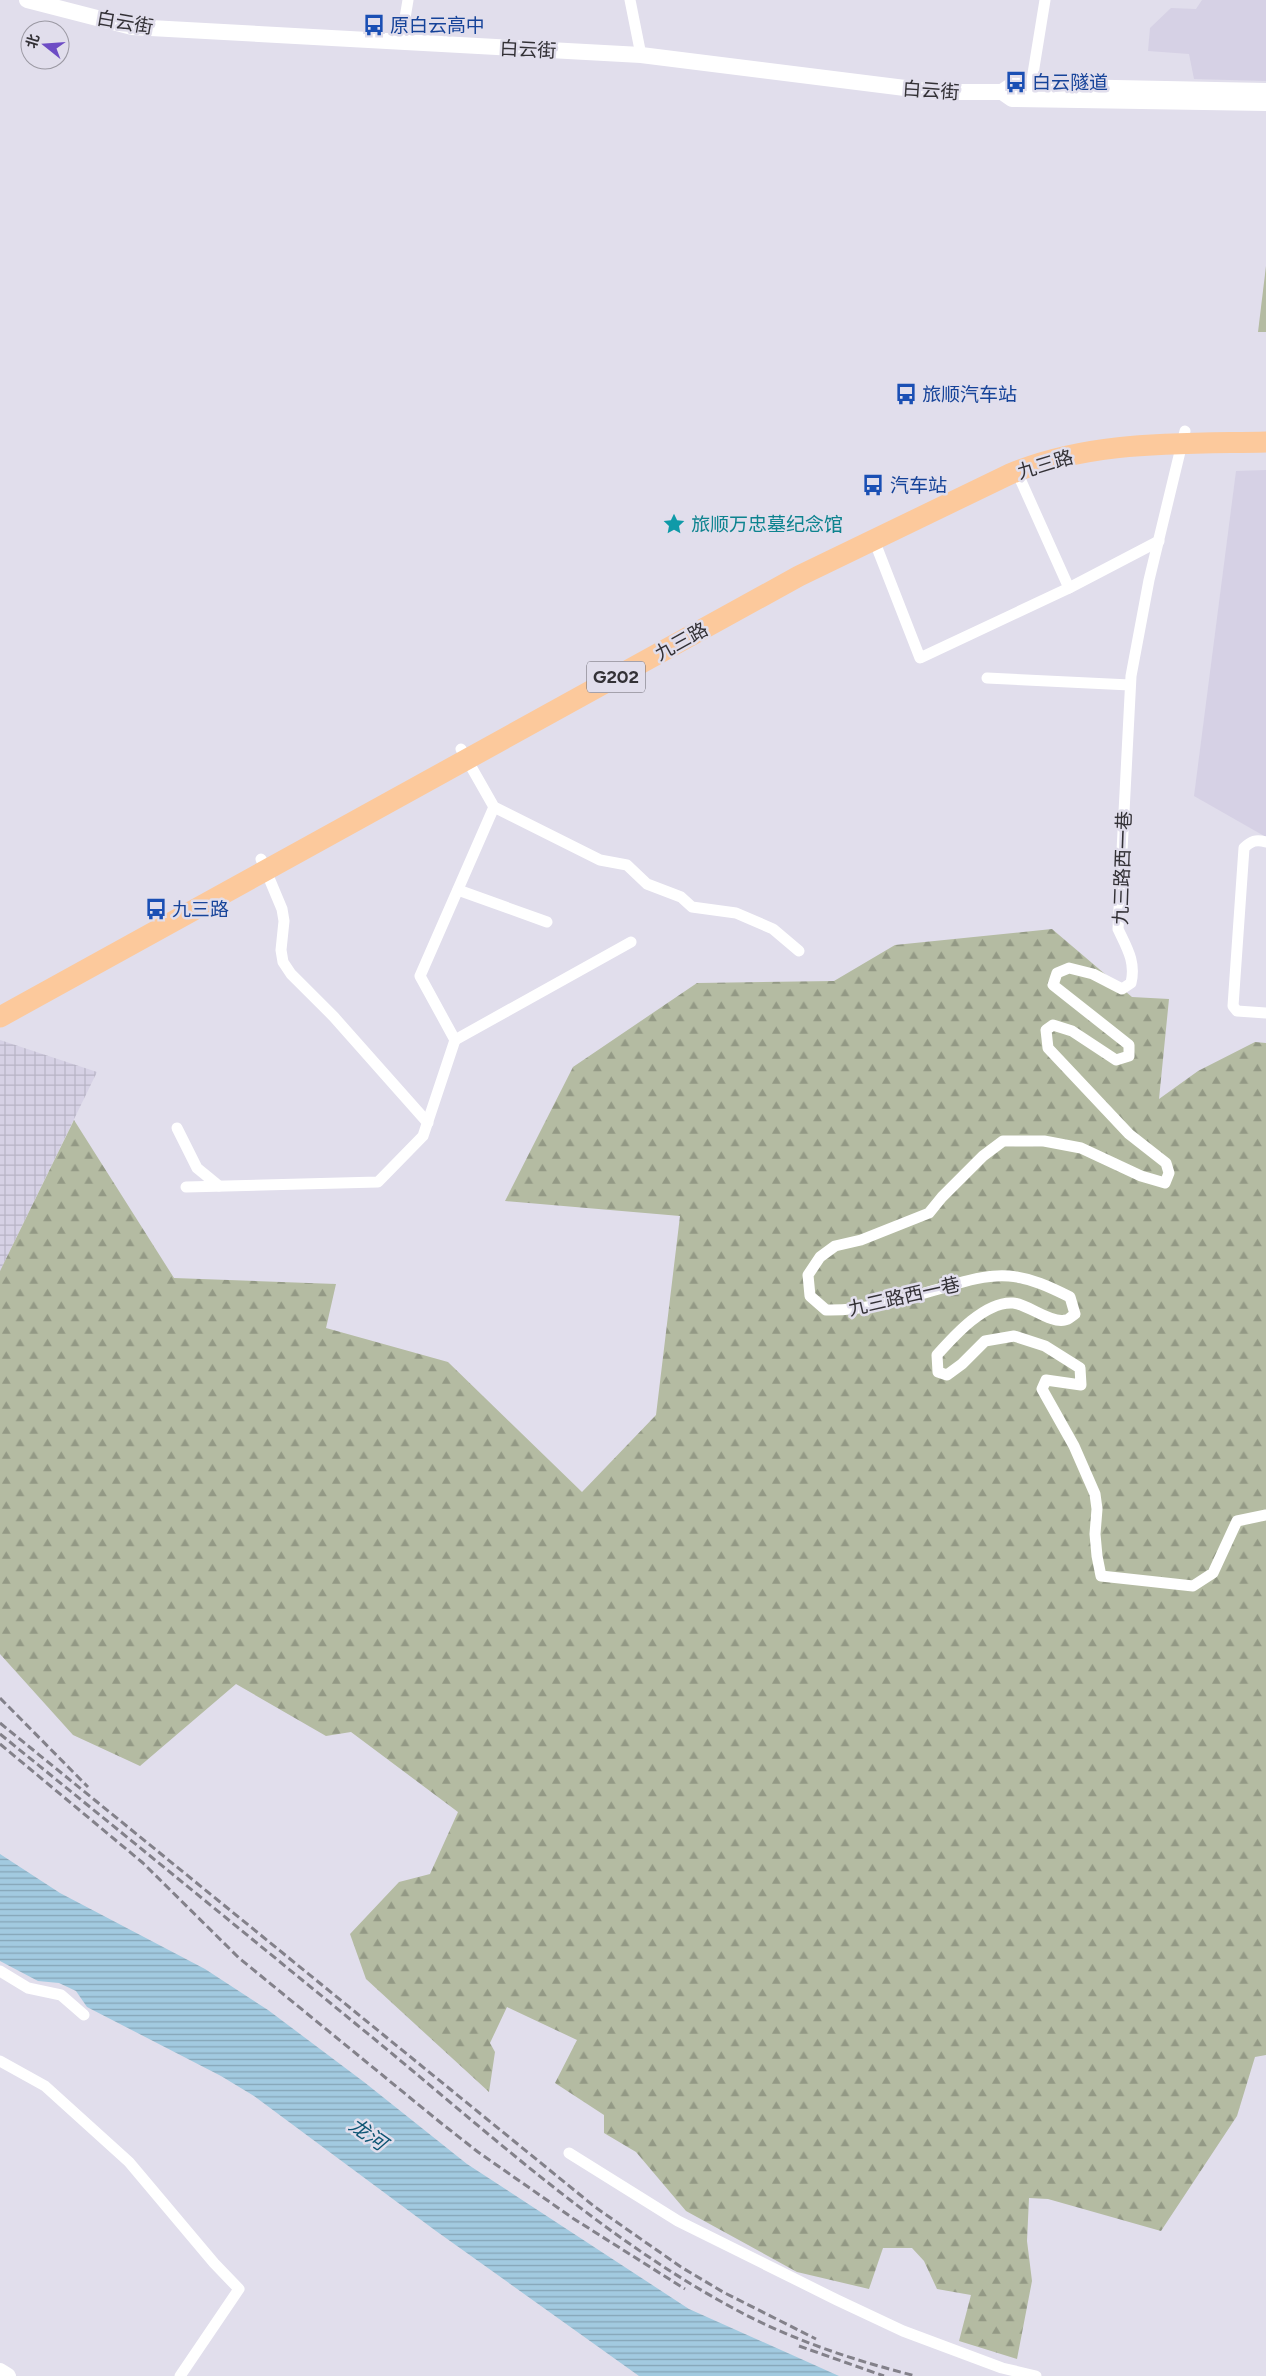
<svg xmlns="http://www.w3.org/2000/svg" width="1266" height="2376" viewBox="0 0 1266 2376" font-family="Figtree,'Noto Sans SC',sans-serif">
<defs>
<pattern id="industrial-grid" width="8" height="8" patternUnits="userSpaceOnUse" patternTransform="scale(1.25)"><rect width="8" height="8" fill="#d6d1e5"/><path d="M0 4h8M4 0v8" fill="none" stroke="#b8b4c5"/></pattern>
<pattern id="forest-firs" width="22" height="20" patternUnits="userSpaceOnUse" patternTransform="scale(1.25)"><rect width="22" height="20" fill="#b4bba2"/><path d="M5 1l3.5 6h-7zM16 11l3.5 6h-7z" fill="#939985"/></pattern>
<pattern id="water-rules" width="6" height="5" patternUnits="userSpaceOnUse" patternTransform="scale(1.25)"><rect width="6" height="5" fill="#a2cae0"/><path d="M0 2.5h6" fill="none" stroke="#85a5b6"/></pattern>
</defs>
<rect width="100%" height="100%" fill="#e1deec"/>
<g fill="#d6d1e5">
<polygon points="1202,0 1266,0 1266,81 1194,79 1189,54 1148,51 1150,28 1171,8 1196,9"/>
<polygon points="1266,470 1266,837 1194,796 1236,471"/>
</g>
<polygon fill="url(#industrial-grid)" points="0,1040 97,1072 0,1271"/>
<polygon fill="#b4bba2" points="1266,266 1266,332 1258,332"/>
<polygon fill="url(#forest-firs)" points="1052,929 1132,997 1169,999 1159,1099 1198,1071 1255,1042 1266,1043 1266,2055 1255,2057 1237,2116 1161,2231 1048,2199 1029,2198 1027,2241 1032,2281 1017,2359 959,2341 971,2295 937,2289 924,2261 912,2248 883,2248 869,2289 797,2272 686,2211 636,2152 604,2133 604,2115 555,2083 577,2040 507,2007 490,2043 495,2052 489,2092 366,1979 350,1934 399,1882 430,1874 458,1812 351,1732 326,1736 236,1684 140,1766 73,1735 0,1654 0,1271 74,1120 174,1278 336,1284 326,1328 448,1362 582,1492 656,1415 680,1216 505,1201 573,1067 697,983 834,981 895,945"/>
<polygon fill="url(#water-rules)" points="0,1854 60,1893 205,1969 268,2010 364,2082 467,2164 689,2309 839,2376 639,2376 436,2231 254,2096 221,2076 87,2007 76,1991 59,1983 38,1981 0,1961"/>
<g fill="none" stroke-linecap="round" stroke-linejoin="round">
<g stroke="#fff" stroke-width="11">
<polyline points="630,0 641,55"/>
<polyline points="401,42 408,0"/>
<polyline points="1030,92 1045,0"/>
<path d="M 1185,431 L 1149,580 L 1131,676 L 1118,929 C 1127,948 1136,962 1131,983 L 1122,989 L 1093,974 L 1069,968 L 1057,973 L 1053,985 L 1129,1045 L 1129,1056 L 1116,1060 L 1072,1031 L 1053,1025 L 1046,1030 L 1048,1048 L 1129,1134 L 1166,1163 L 1169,1173 L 1165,1183 L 1141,1176 L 1081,1148 L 1044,1141 L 1003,1141 L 983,1156 L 942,1197 L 929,1213 L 861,1240 L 835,1246 L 820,1257 L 808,1275 L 810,1296 L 826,1310 C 866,1311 904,1299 942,1288 C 962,1282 987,1274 1009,1276 C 1031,1278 1050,1287 1070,1297 L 1075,1314 C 1072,1316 1068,1320 1065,1320 C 1051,1324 1028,1304 1013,1303 C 985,1301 954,1336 937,1355 L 938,1372 L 947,1375 L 962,1364 L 985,1341 L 1014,1336 L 1045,1346 L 1080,1368 L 1081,1385 L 1046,1380 L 1042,1389 L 1074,1446 L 1095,1494 L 1097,1509 L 1095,1534 L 1097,1556 L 1101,1576 L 1193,1586 L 1213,1573 L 1237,1521 L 1266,1515"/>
<polyline points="1017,472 1069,588"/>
<polyline points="874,540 920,658 1069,588 1159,541"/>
<polyline points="987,678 1130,685"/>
<polyline points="461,749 494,807 600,860 627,865 647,884 681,897 692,907 736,913 773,929 799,951"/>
<path d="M 1266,842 C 1256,839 1251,841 1244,848 L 1233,1006 L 1237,1011 L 1266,1013"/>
<polyline points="261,859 282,909 284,921 281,950 283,962 291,974 334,1017 428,1123"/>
<polyline points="458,890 547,922"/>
<polyline points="455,1040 631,942"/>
<polyline points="177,1128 197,1168 219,1186"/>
<polyline points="186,1187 378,1182 423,1136 455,1040 420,976 494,807"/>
<polyline points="0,1971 28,1988 61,1995 84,2015"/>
<polyline points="0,2061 45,2086 129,2162 214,2263 239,2289 180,2376"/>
<polyline points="569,2153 678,2221 837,2300 903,2331 1002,2368 1036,2376"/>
</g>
<g stroke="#fff" stroke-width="16">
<polyline points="27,0 132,27 641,55 937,92 1002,92 1012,99 1266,103"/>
<polyline points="1002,92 1011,86 1266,91"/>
<polyline points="0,2371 8,2376"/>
</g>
<path stroke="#fcc99c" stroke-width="21" d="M 0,1017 L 799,576 L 1010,474 C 1091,440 1180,444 1266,442"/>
<g stroke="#83818a" stroke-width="3" stroke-dasharray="8 4" stroke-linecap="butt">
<polyline points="0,1698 88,1787"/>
<polyline points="0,1723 595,2207 681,2267 723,2292 816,2339"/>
<path d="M 0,1734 C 126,1836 252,1939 378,2042 C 491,2135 602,2237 731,2307 C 789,2339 852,2360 916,2376"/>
<polyline points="0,1744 143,1863 239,1958 441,2123 478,2152 574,2219 685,2289"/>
<polyline points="799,2346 884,2376"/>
</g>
</g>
<defs>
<g id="bus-bare" transform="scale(1.725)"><path d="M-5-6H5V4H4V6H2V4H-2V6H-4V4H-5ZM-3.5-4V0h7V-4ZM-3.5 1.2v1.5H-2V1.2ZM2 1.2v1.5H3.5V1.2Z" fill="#1a4fb4" stroke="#e1deec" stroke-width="2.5" paint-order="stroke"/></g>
<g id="sight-bare" transform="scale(1.725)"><path d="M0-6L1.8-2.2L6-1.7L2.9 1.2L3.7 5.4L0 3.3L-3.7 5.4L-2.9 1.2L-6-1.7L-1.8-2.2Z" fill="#0f9aa8" stroke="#e1deec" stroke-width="2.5" paint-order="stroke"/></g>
</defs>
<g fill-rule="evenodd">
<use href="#bus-bare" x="374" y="25"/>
<use href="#bus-bare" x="1016" y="82"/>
<use href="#bus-bare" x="906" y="394"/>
<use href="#bus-bare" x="873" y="485"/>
<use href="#sight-bare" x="674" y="524"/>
<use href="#bus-bare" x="156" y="909"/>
</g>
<g text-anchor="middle" stroke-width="5" stroke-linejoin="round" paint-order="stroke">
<rect fill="#e1deec" stroke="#67656d" stroke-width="1" x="587" y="661.5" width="58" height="31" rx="4"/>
<g font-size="18" font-weight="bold" fill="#333136">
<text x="616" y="683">G202</text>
</g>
<g font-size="19" fill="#333136" stroke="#e1deec">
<text transform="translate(125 22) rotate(10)" y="7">白云街</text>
<text transform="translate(528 49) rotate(3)" y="7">白云街</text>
<text transform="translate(931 90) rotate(4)" y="7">白云街</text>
<text transform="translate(1045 464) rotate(-17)" y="7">九三路</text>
<text transform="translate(681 641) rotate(-29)" y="7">九三路</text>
<text transform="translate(1122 868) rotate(-88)" y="7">九三路西一巷</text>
<text transform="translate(904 1296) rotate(-13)" y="7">九三路西一巷</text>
</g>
<g font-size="19" fill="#164399" stroke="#e1deec" text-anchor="start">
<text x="390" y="32">原白云高中</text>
<text x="1032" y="89">白云隧道</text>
<text x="922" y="401">旅顺汽车站</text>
<text x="890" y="492">汽车站</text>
<text x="172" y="916">九三路</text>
</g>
<g font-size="19" fill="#0d838f" stroke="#e1deec" text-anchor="start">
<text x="691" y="531">旅顺万忠墓纪念馆</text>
</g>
<g font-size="20" font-style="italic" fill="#0e5574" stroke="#e1deec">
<text transform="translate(368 2134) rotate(35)" y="7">龙河</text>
</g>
</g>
<g transform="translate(45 45) rotate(287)"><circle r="24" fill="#e1deec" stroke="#9b99a3"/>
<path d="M0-4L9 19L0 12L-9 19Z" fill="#6d4cc5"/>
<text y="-8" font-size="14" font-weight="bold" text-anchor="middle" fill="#333136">北</text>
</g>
</svg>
